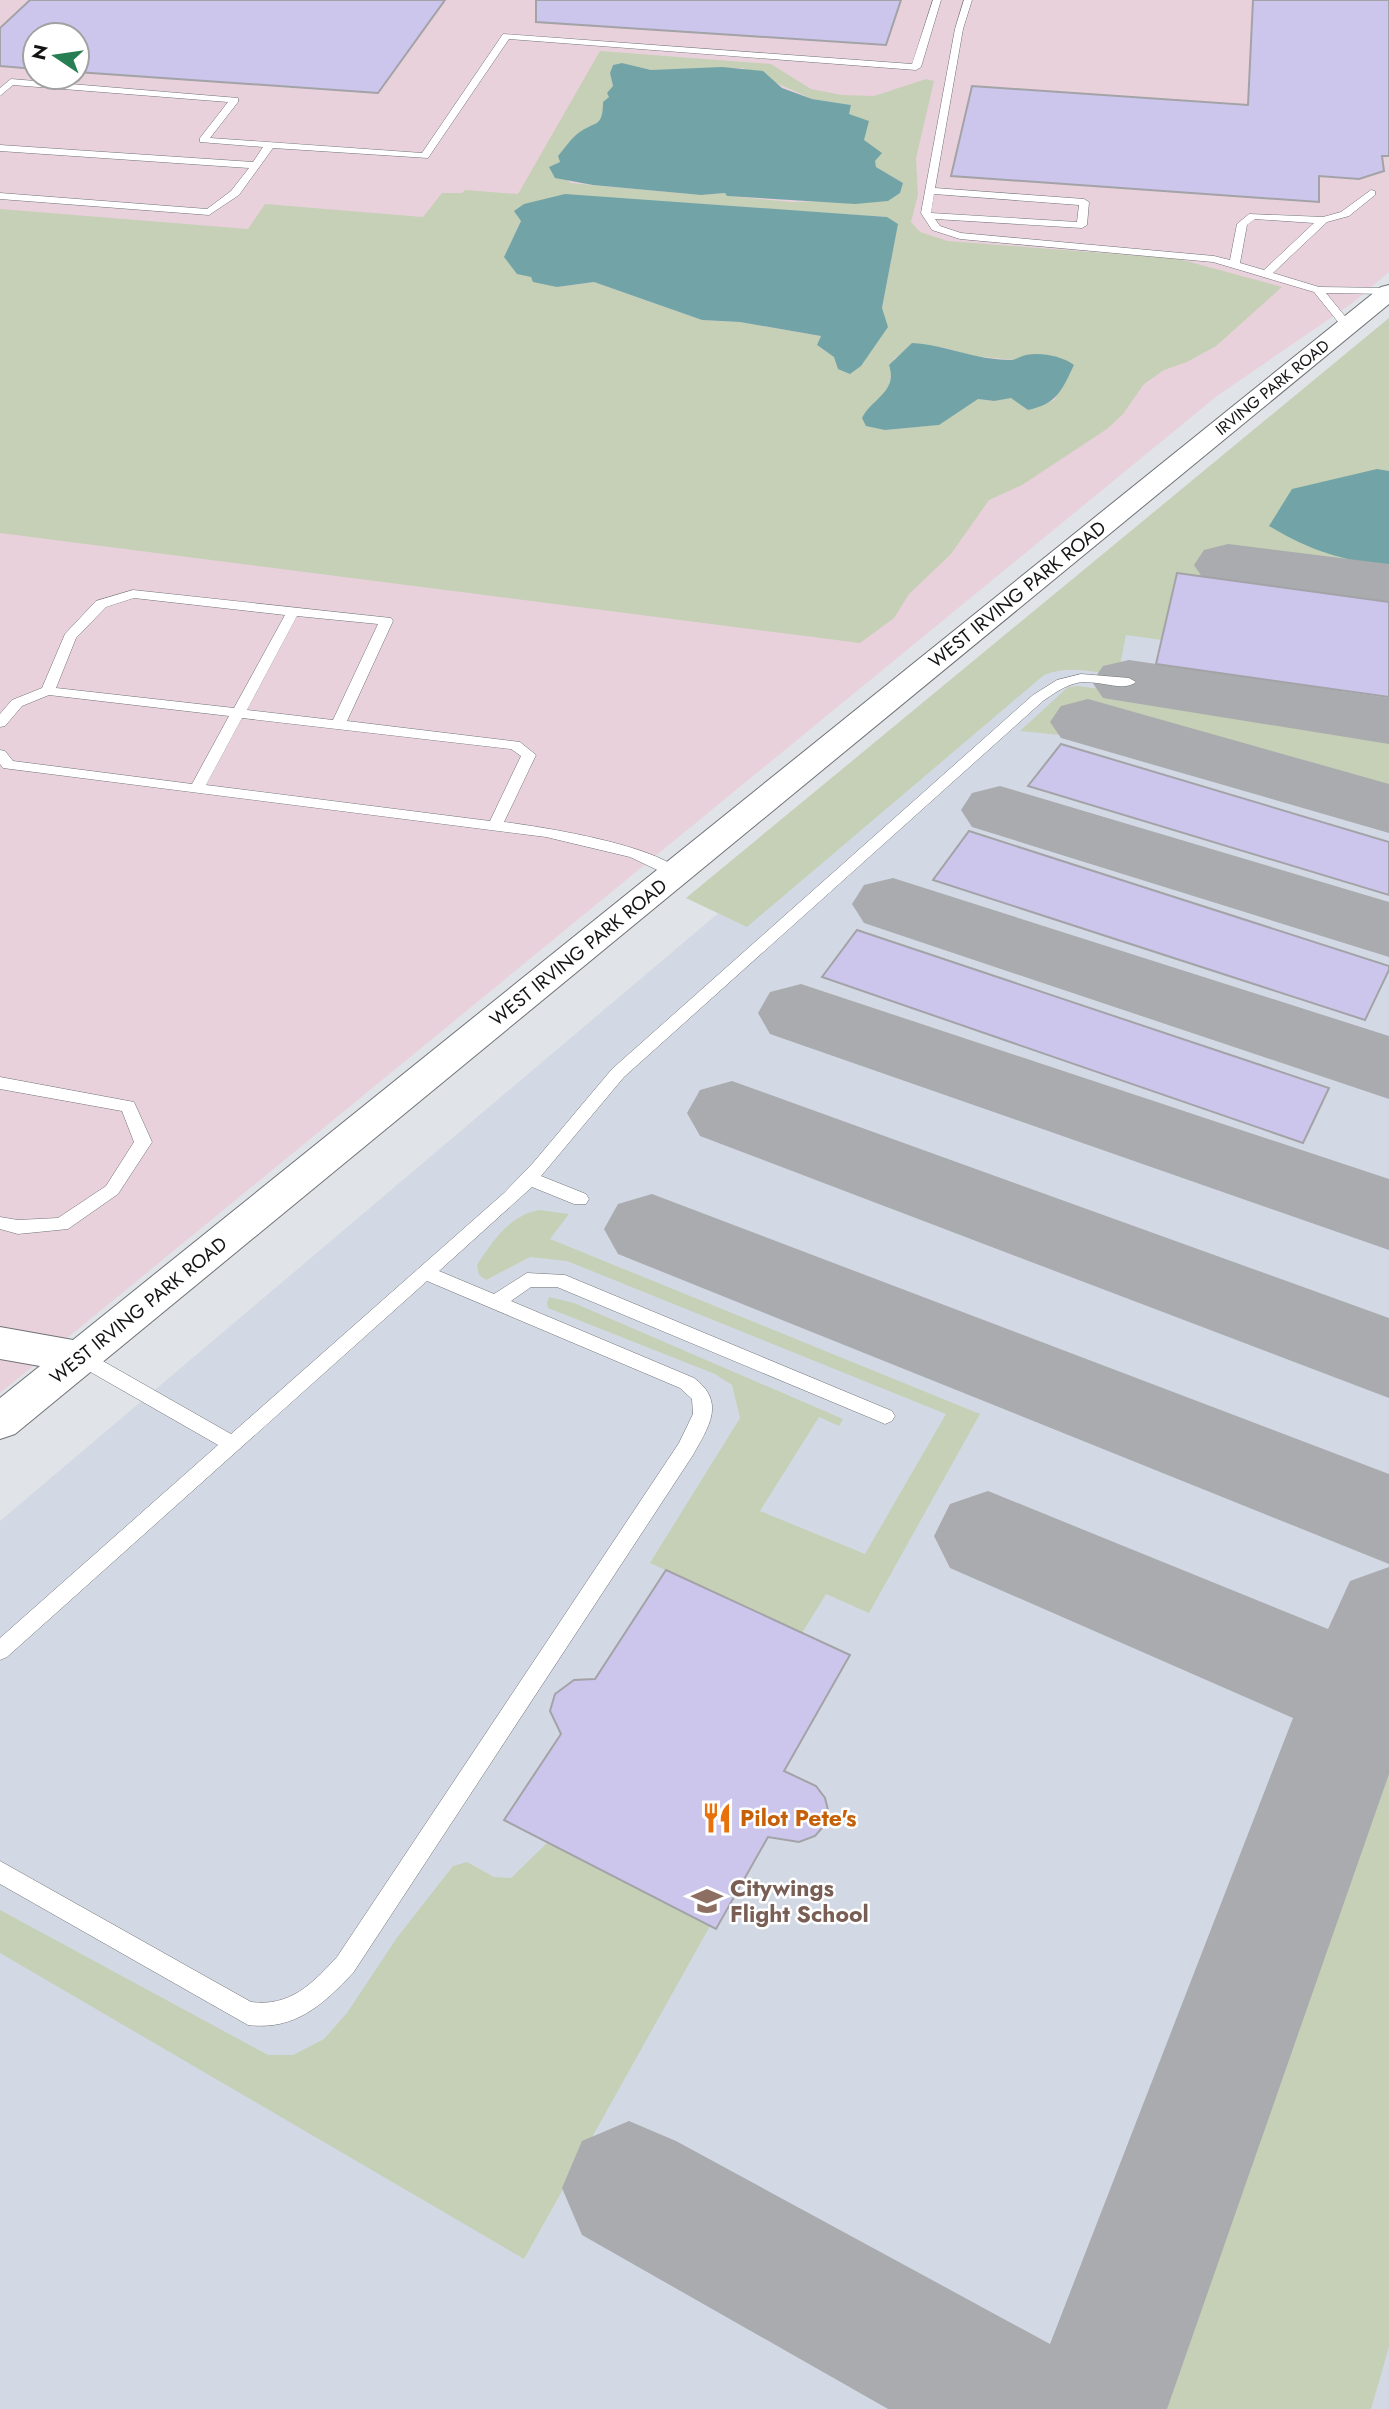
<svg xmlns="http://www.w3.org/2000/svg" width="1389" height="2409" viewBox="0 0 1389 2409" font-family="Jost,sans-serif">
<rect width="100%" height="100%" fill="#e0e3e7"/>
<polygon fill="#d3d9e4" points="1389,350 1389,2409 0,2409 0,1521 833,816"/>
<path fill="#e9d1dc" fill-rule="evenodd" d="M 0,0 L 1389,0 L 1389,272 L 1351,304 L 1217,396 L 0,1393 ZM 35,35 L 77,35 L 77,77 L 35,77 Z"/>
<g fill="#c5d0b6" fill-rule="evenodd">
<path d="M 600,51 L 771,64 L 811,89 L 842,95 L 874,96 L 926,79 L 934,81 L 916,158 L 918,195 L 911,222 L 920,232 L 948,241 L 1179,259 L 1282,287 L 1216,346 L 1187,362 L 1164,370 L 1144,384 L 1123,414 L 1107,429 L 1022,485 L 989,500 L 951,554 L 909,594 L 894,618 L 860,643 L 0,533 L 0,209 L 248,229 L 265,204 L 423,217 L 442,193 L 462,193 L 465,190 L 518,194 ZM 622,63 L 651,70 L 743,68 L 812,99 L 851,105 L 848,114 L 876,167 L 903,183 L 833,201 L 793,202 L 727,196 L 725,193 L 701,195 L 571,183 L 550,167 L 560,162 L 558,156 L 577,134 L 598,124 L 603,117 L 613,86 L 610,73 L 613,65 ZM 565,195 L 887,217 L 891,261 L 882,308 L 839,360 L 818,346 L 821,336 L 740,322 L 702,320 L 594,282 L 558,287 L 531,277 L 504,257 L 521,221 ZM 942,347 L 974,356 L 1014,360 L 1027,355 L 1074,365 L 1054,400 L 1028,410 L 1011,397 L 994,401 L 978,399 L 938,425 L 886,430 L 866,411 L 888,390 L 894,359 L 906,350 Z"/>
<path d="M 1389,318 L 1389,571 L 1213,553 L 1206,577 L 1177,573 L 1162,640 L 1126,635 L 1118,675 C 1092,672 1069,665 1044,675 L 747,927 L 686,898 Z"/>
<polygon points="1078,686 1389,729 1389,793 1089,705 1070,736 1020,731 1068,687"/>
<path d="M 539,1210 L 569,1214 L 550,1239 L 980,1414 L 869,1613 L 826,1594 L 802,1633 L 650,1563 L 740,1418 L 732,1385 L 715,1374 L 548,1308 L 547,1303 L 549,1297 L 574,1303 L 843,1419 L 839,1426 L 819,1417 L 760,1511 L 865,1554 L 946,1414 L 567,1261 L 530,1257 L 486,1280 L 479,1275 L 477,1265 C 492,1242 510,1215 539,1210 Z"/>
<polygon points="1389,1740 1389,2347 1371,2409 1148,2409"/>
<polygon points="547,1843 710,1926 524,2259 0,1953 0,1910 268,2055 293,2055 324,2039 347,2013 396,1939 453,1866 467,1862 494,1877 511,1878"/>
</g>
<g fill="#72a4a7">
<path d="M 622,63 L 651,70 L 722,67 L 763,71 L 782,88 L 812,99 L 851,105 L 849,114 L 869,121 L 864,140 L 882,153 L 875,161 L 876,167 L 903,183 L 900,193 L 888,201 L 855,204 L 727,196 L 725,193 L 701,195 L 593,185 L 555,178 L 549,167 L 560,162 L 558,156 C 564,149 570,140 577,134 C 595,120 603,129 603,102 L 609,97 L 607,93 L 613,86 L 610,73 L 613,65 Z"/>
<polygon points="565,194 887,217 898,224 882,308 888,327 861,366 850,374 838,369 834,357 817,345 821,336 740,322 702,320 594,282 557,287 533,282 531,277 517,274 504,257 521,221 514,211 524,204"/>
<path d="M 912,343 C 946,345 976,360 1010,360 C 1016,360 1020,356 1026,355 C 1041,352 1062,356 1074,365 C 1062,390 1057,404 1028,410 L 1011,398 L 994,401 L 978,399 L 939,425 L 885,430 L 866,426 L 862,418 C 872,398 898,392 889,365 Z"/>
<path d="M 1377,469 L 1389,471 L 1389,567 C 1340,559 1312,552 1269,526 L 1292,489 Z"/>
</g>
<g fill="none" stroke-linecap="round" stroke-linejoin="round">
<g fill="#a9abae" fill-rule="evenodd">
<polygon points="1228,544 1389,564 1389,606 1228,586 1204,580 1194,565 1204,550"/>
<polygon points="1129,660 1389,698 1389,744 1103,698 1092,682 1103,666"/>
<polygon points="1088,699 1389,784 1389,833 1061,738 1050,722 1061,706"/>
<polygon points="1000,786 1389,902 1389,957 972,827 961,810 972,793"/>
<polygon points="893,878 1389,1036 1389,1099 864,923 852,904 864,885"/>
<polygon points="801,984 1389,1179 1389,1250 770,1034 758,1013 770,992"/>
<polygon points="732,1081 1389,1318 1389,1398 700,1136 687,1113 700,1090"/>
<polygon points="652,1194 1389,1474 1389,1564 618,1254 604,1229 618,1204"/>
<polygon points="988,1491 1328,1629 1350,1581 1389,1567 1389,1774 1167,2409 888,2409 582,2235 562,2188 582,2141 629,2121 676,2141 1050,2344 1293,1718 950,1568 934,1536 950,1504"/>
</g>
</g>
<g fill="#ccc6ec" stroke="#a3a3a7" stroke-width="2">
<polygon points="30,0 445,0 378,93 77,72 77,35 35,35 35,69 0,66 0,28"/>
<polygon points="536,0 901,0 886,45 536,22"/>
<polygon points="1253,0 1389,0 1389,156 1382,156 1384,171 1359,179 1319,176 1319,202 951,176 972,86 1248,105"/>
<polygon points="1177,573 1389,602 1389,697 1156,664"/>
<polygon points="1061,744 1389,842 1389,895 1028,786"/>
<polygon points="969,831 1389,966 1389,970 1365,1020 933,880"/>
<polygon points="857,930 1329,1088 1303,1143 822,977"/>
<polygon points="666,1570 850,1655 784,1771 816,1786 825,1798 828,1810 823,1827 815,1836 799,1842 768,1837 716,1929 504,1820 561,1734 550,1711 555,1694 574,1680 595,1679"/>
</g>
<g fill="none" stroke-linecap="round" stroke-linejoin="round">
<g stroke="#707276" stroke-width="1">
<g id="lane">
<polygon points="933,0 941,0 921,67 916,70 509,39 428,158 273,148 239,195 209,215 0,199 0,193 207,209 231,191 249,168 0,151 0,145 253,162 263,147 200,142 200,138 228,102 13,85 0,96 0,88 11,79 238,98 238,102 210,138 422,153 503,34 912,64"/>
<path d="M 964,0 L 972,0 L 963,29 L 935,188 L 1084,199 L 1089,202 L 1087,225 L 1082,228 L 935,219 L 940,226 L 961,233 L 1214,256 L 1230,260 L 1237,224 L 1249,214 L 1323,217 L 1341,212 L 1371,190 L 1375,191 L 1375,195 L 1349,216 L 1327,222 L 1273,273 L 1319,287 L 1389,288 L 1389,294 L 1326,293 L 1353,326 L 1347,329 L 1343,328 L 1314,292 L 1213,262 L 960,239 L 932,230 L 921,213 L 955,29 ZM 934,194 L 1079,205 L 1077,222 L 931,213 ZM 1255,219 L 1314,223 L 1264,270 L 1240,263 L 1247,225 Z"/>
<path d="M 133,590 L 391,618 L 393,621 L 347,721 L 520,742 L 536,755 L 504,822 C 543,827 657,845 683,873 L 680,876 L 670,876 L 630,857 L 546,837 L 3,768 L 0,764 L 0,750 L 5,751 L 13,761 L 192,784 L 229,716 L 49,695 L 22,706 L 5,726 L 0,727 L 0,714 L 12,700 L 42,688 L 65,634 L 96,601 ZM 134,598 L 285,615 L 234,708 L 56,688 L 76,638 L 106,607 ZM 297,616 L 378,624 L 333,720 L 247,710 ZM 242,718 L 511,749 L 521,756 L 490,821 L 206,785 Z"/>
<path d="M 1081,674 L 1129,678 L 1136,682 C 1123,693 1094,678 1077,683 C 1064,686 1053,694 1043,701 L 624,1077 L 541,1176 L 586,1194 L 589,1199 L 586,1204 L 574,1204 L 532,1187 L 439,1271 L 494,1294 L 527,1273 L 565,1275 L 892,1411 L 895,1416 L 892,1421 L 885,1424 L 878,1421 L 557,1287 L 531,1287 L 511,1301 L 694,1378 C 726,1402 709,1426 693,1455 L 353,1973 C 323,2005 294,2031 248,2025 L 0,1884 L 0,1861 L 251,2002 C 290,2007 312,1984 337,1957 L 679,1443 L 693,1414 L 692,1399 L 680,1388 L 427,1281 L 7,1657 L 0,1660 L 0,1638 L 218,1445 L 73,1362 L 71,1357 L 73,1352 L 87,1352 L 231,1434 L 504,1193 L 533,1163 L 612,1069 L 1033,695 L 1057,680 Z"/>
<polygon points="0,1077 134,1102 152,1142 118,1194 68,1229 18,1234 0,1229 0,1217 18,1220 58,1218 106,1186 134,1142 122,1111 0,1089"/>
</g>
</g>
<g stroke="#707276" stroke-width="2">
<polygon id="secondary" points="1389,285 1389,304 15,1434 0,1439 0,1398 40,1366 0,1359 0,1327 73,1340 1381,287"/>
</g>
<use href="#lane" fill="#fff" fill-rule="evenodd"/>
<use href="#secondary" fill="#fff" fill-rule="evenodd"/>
</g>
<defs>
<g id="restaurant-bare" transform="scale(2.415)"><path d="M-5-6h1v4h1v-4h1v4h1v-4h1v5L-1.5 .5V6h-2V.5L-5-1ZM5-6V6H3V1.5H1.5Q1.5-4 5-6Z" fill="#e8710a" stroke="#fff" stroke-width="2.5" paint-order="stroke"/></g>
<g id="university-bare" transform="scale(2.415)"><path d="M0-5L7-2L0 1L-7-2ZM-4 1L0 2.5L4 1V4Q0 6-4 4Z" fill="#8d6e63" stroke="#fff" stroke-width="2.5" paint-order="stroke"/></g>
</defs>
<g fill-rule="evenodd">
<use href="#restaurant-bare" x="717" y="1818"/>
<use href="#university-bare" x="707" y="1901"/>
</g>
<g text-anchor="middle" stroke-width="5" stroke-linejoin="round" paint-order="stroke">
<g font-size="16" fill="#141416" stroke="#fff">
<text transform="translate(1272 387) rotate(-39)" y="6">IRVING PARK ROAD</text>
</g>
<g font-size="19" fill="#141416" stroke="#fff">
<text transform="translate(1017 594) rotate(-39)" y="7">WEST IRVING PARK ROAD</text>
<text transform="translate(578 952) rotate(-39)" y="7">WEST IRVING PARK ROAD</text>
<text transform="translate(138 1310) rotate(-39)" y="7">WEST IRVING PARK ROAD</text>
</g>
<g font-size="23" font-weight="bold" fill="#c56008" stroke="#fff" text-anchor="start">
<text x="740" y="1826">Pilot Pete's</text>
</g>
<g font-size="23" font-weight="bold" fill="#785e54" stroke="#fff" text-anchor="start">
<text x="730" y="1896">Citywings<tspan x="730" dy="26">Flight School</tspan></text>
</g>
</g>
<g transform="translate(56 56) rotate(283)"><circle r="33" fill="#ffffff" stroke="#a1a1a2" stroke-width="2"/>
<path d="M0-5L12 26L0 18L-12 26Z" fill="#277e52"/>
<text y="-10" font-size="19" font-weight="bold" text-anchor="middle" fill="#141416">N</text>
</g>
</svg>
